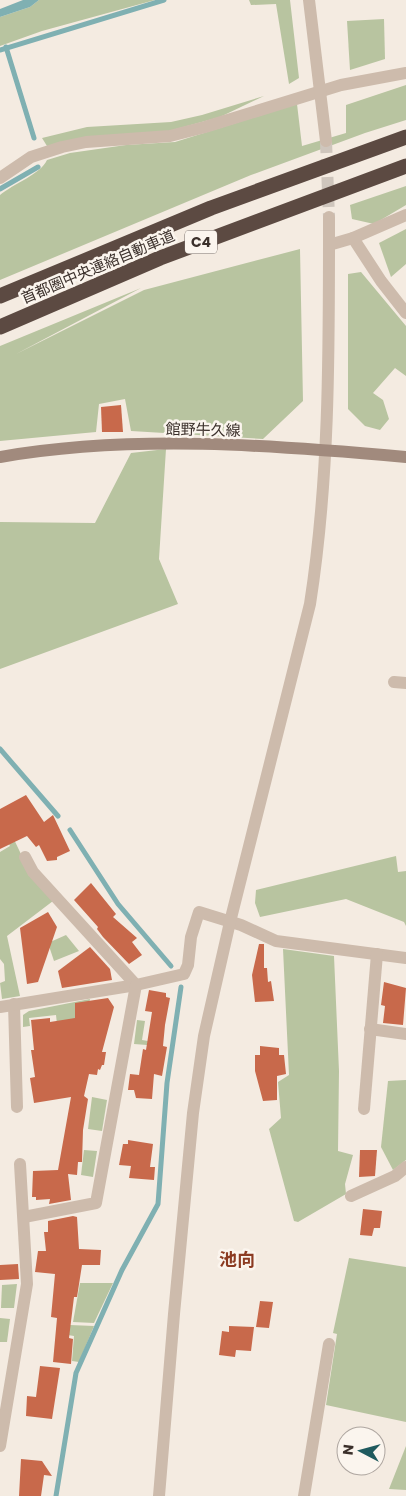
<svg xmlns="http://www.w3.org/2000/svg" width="406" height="1496" viewBox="0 0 406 1496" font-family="Poppins,'Noto Sans JP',sans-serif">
<rect width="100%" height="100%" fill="#f4ebe1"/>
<g fill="#b8c4a0">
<polygon points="39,0 155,0 42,31 0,46 0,17 30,7"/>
<polygon points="249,0 290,0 299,78 289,84 276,4 251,5"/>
<polygon points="384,19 385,59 350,70 347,21"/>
<path d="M 406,85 L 406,120 L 365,133 L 251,175 L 0,280 L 0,195 C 13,184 41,174 47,160 L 70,153 L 126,145 L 175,142 L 297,104 L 302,146 L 346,133 L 346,105 Z"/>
<polygon points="264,96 220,117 169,131 47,146 42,138 87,127 171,122 202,115"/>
<polygon points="406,186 406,205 374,224 352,219 350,205"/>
<polygon points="406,229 406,264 391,277 379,243"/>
<polygon points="300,249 303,401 263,439 131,431 125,399 99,404 96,432 0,441 0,346 141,288 16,354 144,290"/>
<polygon points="361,272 406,326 406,376 395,368 373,393 383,400 389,419 380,430 365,426 348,409 348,274"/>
<polygon points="166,449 159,559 178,604 0,669 0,522 95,523 131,453"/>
<polygon points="9,829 30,873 53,901 7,936 20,996 2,999 0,983 5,981 4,964 0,959 0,852 10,846 3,832"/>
<polygon points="396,856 398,872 406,871 406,926 404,922 346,899 260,917 255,903 256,890"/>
<polygon points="66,935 79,951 54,961 48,943"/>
<polygon points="283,949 334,956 339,1071 338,1151 353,1155 345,1184 346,1194 298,1222 294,1221 269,1129 281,1118 278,1082 289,1075"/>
<polygon points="90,999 79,1042 59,1042 56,1015 29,1018 30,1026 23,1027 23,1015 29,1011"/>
<polygon points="137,1020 145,1021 142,1040 148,1041 147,1045 134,1044"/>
<polygon points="406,1080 406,1160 393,1170 381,1147 388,1081"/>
<polygon points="92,1097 107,1100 102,1131 88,1129"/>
<polygon points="84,1150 97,1151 93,1177 81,1175"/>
<polygon points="349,1258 406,1267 406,1422 326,1405 337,1334 333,1333"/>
<polygon points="80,1283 113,1283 94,1323 73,1322"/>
<polygon points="17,1284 14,1308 1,1308 2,1285"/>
<polygon points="0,1318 10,1319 7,1342 0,1342"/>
<polygon points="70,1325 94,1326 79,1362 72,1361 74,1336 68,1335"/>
<polygon points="406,1446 406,1490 389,1489"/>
</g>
<polygon fill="#7fb0b2" points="23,0 39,0 30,7 0,17 0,9"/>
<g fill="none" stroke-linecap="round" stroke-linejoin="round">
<g stroke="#7fb0b2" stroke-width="5">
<polyline points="6,47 34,138"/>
<polyline points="0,50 164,0"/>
<polyline points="0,189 38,167"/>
<polyline points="0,749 58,816"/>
<polyline points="70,830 118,904 171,966"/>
<polyline points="56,1496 76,1373 122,1270 158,1204 167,1083 181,987"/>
</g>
</g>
<g fill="#c8694b">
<polygon points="121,405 123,432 102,432 101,407"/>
<polygon points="26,795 44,822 53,815 70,851 57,857 57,860 47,861 39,845 36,847 27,836 0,849 0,809"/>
<polygon points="91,883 116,914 113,917 137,938 132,942 142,955 129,964 103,937 97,929 98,927 74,900"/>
<polygon points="48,912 57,927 38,982 27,984 20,928"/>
<polygon points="259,944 264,944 264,968 267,968 268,982 271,981 274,1001 255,1002 252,975"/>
<polygon points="90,947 110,969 112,980 62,988 58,971"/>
<polygon points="384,982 406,988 403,1025 383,1023 385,1006 381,1005"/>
<polygon points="149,990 166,993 166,997 170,998 165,1025 163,1046 167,1047 162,1076 154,1074 152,1099 136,1098 134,1090 128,1090 130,1074 139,1075 143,1049 146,1050 152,1012 145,1011"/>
<polygon points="108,998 114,1007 102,1052 106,1052 104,1065 102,1065 100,1070 98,1069 97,1075 89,1074 84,1096 88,1099 83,1130 82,1162 78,1162 77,1175 68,1174 71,1200 49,1204 50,1199 36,1200 36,1197 32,1197 33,1171 58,1170 71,1097 34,1103 30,1078 35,1077 31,1050 34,1050 31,1020 50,1018 50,1022 75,1018 75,1003"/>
<polygon points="260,1046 279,1048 279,1055 284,1055 286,1074 277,1076 277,1100 263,1101 255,1071 255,1055 260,1055"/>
<polygon points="128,1140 153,1144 150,1167 155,1167 154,1180 129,1178 131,1166 119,1165 123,1144 128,1144"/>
<polygon points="360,1150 377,1150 375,1176 359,1177"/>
<polygon points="363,1209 382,1211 380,1228 374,1228 372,1236 360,1235"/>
<polygon points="73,1216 77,1217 79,1249 101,1250 100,1265 82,1265 77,1297 74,1297 69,1338 73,1339 71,1364 53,1362 57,1318 51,1317 55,1274 35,1272 38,1251 46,1251 44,1232 48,1232 48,1221"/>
<polygon points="18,1264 19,1279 0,1280 0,1265"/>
<polygon points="260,1301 273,1302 269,1328 256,1327"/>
<polygon points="229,1326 254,1327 251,1351 236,1350 235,1357 219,1355 222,1331 229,1332"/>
<polygon points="40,1366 60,1368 52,1419 26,1416 27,1396 36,1397"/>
<polygon points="21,1459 42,1461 52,1476 44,1475 41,1496 19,1496"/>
</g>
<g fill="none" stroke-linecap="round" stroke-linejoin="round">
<polyline stroke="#cfc6bd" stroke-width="12" stroke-dasharray="12 6" stroke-linecap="butt" points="326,141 329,217"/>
<g stroke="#cdbbac" stroke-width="12">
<polyline points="0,178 31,157 62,147 86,142 170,136 205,127 341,85 406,73"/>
<polyline points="353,238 381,281 406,313"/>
<polyline points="329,245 353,238 406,215"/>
<polyline points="394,682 406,683"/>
<polyline points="25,857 33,872 136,985"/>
<polyline points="14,1004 17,1107"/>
<polyline points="0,1007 136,985 184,974 188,965 191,937 199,912 241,925 276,941 406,958"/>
<polyline points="370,1029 406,1034"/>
<polyline points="364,1109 377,954"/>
<polyline points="351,1196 395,1176 406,1167"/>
<polyline points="24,1217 96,1203 136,985"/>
<polyline points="0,1446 27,1284 20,1164"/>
<polyline points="304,1496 329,1344"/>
</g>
<g stroke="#cdbbac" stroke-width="12">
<polyline points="309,0 326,141"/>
<path d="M 159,1496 L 174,1314 L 193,1113 L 204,1036 L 230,922 L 310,604 C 330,476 329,346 329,217"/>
</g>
<path stroke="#a18a7d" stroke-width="12" d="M 0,457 C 133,434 272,445 406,457"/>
<g stroke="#5c4a42" stroke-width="15">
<polyline points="0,296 211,208 406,137"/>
<polyline points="0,327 160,258 406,166"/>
</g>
</g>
<g text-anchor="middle" stroke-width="5" stroke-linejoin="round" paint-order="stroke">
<rect fill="#fbf5ee" stroke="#756b66" stroke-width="1" x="185" y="230.5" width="32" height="23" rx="4"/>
<g font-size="14" font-weight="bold" fill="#3b302b">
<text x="201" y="247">C4</text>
</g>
<g font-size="15" fill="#3b302b" stroke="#fbf5ee">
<text transform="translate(98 267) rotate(-23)" y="5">首都圏中央連絡自動車道</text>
<text transform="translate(203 430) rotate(1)" y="5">館野牛久線</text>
</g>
<g font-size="18" font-weight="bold" fill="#8c3b22" stroke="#fbf5ee">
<text x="237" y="1266">池向</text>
</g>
</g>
<g transform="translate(361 1451) rotate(276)"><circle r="24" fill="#fbf5ee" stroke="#aea6a0"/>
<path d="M0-4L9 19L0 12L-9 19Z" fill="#1f5a5e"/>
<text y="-8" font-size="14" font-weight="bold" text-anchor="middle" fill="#3b302b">N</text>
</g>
</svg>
